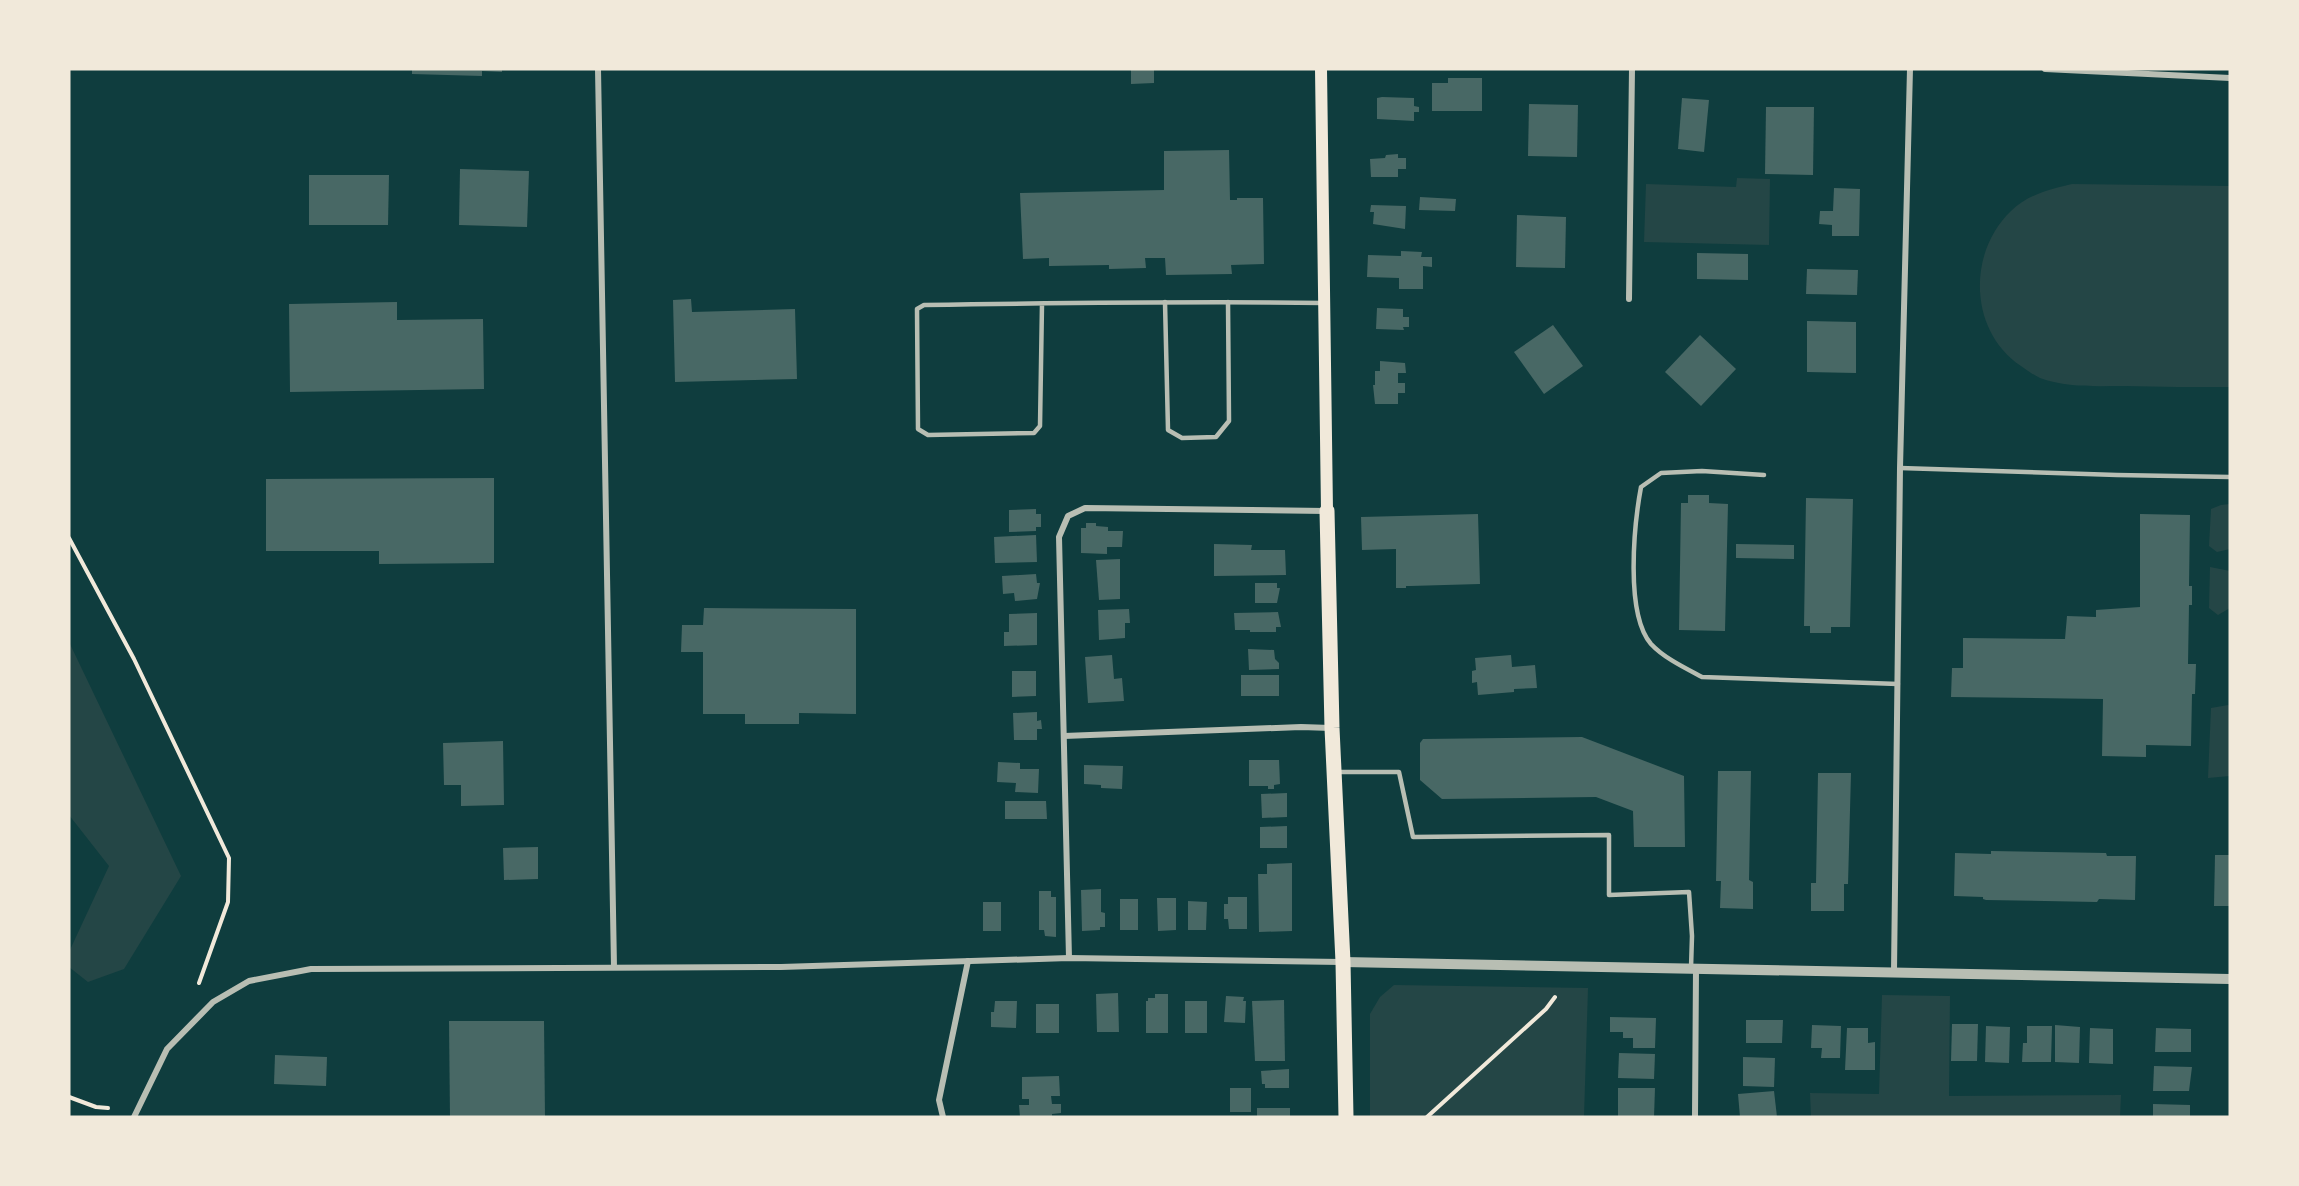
<svg xmlns="http://www.w3.org/2000/svg" width="2299" height="1186" viewBox="0 0 2299 1186" font-family="Signika,sans-serif">
<rect width="100%" height="100%" fill="#0f3d3e"/>
<g fill="#244646">
<polygon points="1737,178 1770,179 1769,245 1644,242 1646,184 1736,187"/>
<path d="M 2072,184 L 2230,186 L 2230,387 C 2195,387 2160,387 2125,386 C 2096,386 2068,388 2040,378 C 2033,375 2027,370 2021,366 C 1969,331 1967,253 2011,211 C 2027,195 2050,189 2072,184 Z"/>
<polygon points="2230,504 2230,549 2217,552 2209,546 2211,509 2221,505"/>
<polygon points="2210,567 2230,571 2230,608 2218,615 2209,608"/>
<polygon points="69,642 181,876 124,969 88,982 69,967 69,952 109,866 69,815"/>
<polygon points="2228,705 2230,706 2230,776 2208,778 2211,708"/>
<polygon points="1394,985 1588,988 1584,1117 1370,1117 1370,1014 1380,997"/>
<polygon points="1882,995 1950,996 1949,1096 2121,1095 2120,1117 1811,1117 1810,1093 1879,1094"/>
</g>
<g fill="#486865">
<polygon points="412,69 502,69 502,72 482,71 482,76 412,74"/>
<polygon points="1131,69 1154,69 1154,83 1131,84"/>
<polygon points="1448,78 1482,78 1482,111 1432,111 1432,83 1448,83"/>
<polygon points="1382,97 1414,98 1414,106 1419,107 1419,112 1414,112 1414,121 1377,119 1377,98"/>
<polygon points="1682,98 1709,100 1704,152 1678,149"/>
<polygon points="1529,104 1578,105 1577,157 1528,156"/>
<polygon points="1766,107 1814,107 1813,175 1765,174"/>
<polygon points="1229,150 1230,200 1237,200 1237,198 1263,198 1264,264 1231,265 1232,274 1166,275 1165,258 1145,258 1146,268 1109,269 1109,265 1049,266 1049,258 1023,259 1020,193 1164,190 1164,151"/>
<polygon points="1398,154 1398,158 1406,158 1406,169 1398,169 1398,177 1371,177 1370,159 1385,158 1386,155"/>
<polygon points="460,169 529,171 527,227 459,225"/>
<polygon points="309,175 389,175 388,225 309,225"/>
<polygon points="1834,188 1860,189 1859,236 1832,236 1832,225 1819,224 1820,211 1833,211"/>
<polygon points="1420,197 1456,199 1455,211 1419,210"/>
<polygon points="1371,205 1406,206 1405,229 1373,224 1374,212 1370,212"/>
<polygon points="1517,215 1566,217 1565,268 1516,267"/>
<polygon points="1401,251 1422,252 1421,257 1432,257 1432,267 1423,266 1423,289 1399,289 1399,278 1367,277 1368,255 1401,256"/>
<polygon points="1697,253 1748,254 1748,280 1697,279"/>
<polygon points="1807,269 1858,270 1857,295 1806,294"/>
<polygon points="691,299 692,312 795,309 797,379 675,382 673,300"/>
<polygon points="397,302 397,320 483,319 484,389 290,392 289,304"/>
<polygon points="1377,308 1403,309 1403,317 1409,317 1409,327 1403,327 1404,330 1376,329"/>
<polygon points="1807,321 1856,322 1856,373 1807,372"/>
<polygon points="1553,325 1583,366 1544,394 1514,352"/>
<polygon points="1700,335 1736,369 1701,406 1665,372"/>
<polygon points="1380,361 1405,363 1406,373 1398,373 1398,383 1405,383 1405,393 1398,393 1398,404 1375,404 1373,385 1375,385 1375,371 1380,371"/>
<polygon points="494,478 494,563 379,564 379,551 266,551 266,479"/>
<polygon points="1688,495 1709,495 1709,503 1728,504 1725,631 1679,630 1681,503 1688,503"/>
<polygon points="1806,498 1853,499 1850,627 1831,627 1831,633 1810,633 1810,626 1804,626"/>
<polygon points="1036,509 1036,514 1041,514 1041,527 1036,527 1036,531 1009,532 1009,510"/>
<polygon points="1478,514 1480,584 1410,586 1406,586 1406,588 1396,588 1396,549 1362,550 1361,517"/>
<polygon points="2140,514 2190,515 2189,586 2192,586 2192,605 2189,605 2188,664 2196,664 2195,694 2192,694 2191,746 2146,745 2146,757 2102,756 2103,699 1951,697 1952,668 1963,668 1963,638 2065,639 2067,616 2096,617 2096,610 2140,607"/>
<polygon points="1086,523 1096,523 1096,526 1108,527 1108,531 1123,531 1122,547 1107,547 1107,554 1081,553 1081,528 1086,528"/>
<polygon points="1036,535 1037,562 995,563 994,537"/>
<polygon points="1214,544 1252,545 1251,550 1285,550 1286,575 1214,576"/>
<polygon points="1736,544 1794,545 1794,559 1736,558"/>
<polygon points="1120,559 1120,599 1099,600 1096,560"/>
<polygon points="1036,574 1037,583 1040,583 1037,599 1015,601 1014,593 1003,594 1002,576"/>
<polygon points="1255,583 1277,583 1277,588 1280,588 1277,603 1255,603"/>
<polygon points="704,608 856,609 856,714 799,713 799,724 745,724 745,714 703,714 703,652 681,652 682,625 703,625"/>
<polygon points="1129,609 1130,623 1125,623 1125,638 1099,640 1098,610"/>
<polygon points="1278,612 1281,627 1276,627 1276,632 1250,632 1250,630 1235,630 1234,613"/>
<polygon points="1037,613 1037,645 1004,646 1004,632 1009,632 1009,614"/>
<polygon points="1248,649 1274,650 1275,659 1279,663 1279,669 1249,670"/>
<polygon points="1112,655 1114,679 1122,678 1124,701 1088,703 1085,657"/>
<polygon points="1511,655 1512,667 1535,665 1537,688 1514,689 1514,692 1478,695 1477,682 1472,683 1472,671 1476,670 1475,658"/>
<polygon points="1012,671 1036,671 1036,696 1012,697"/>
<rect x="1241" y="675" width="38" height="21"/>
<polygon points="1037,712 1037,721 1041,720 1042,729 1037,729 1037,740 1014,740 1013,713"/>
<polygon points="1582,737 1684,776 1685,847 1634,847 1633,811 1596,797 1442,799 1420,780 1420,743 1423,739"/>
<polygon points="503,741 504,805 461,806 461,785 444,785 443,743"/>
<polygon points="1249,760 1279,760 1280,784 1274,785 1274,789 1268,789 1268,786 1249,786"/>
<polygon points="998,762 1020,763 1020,769 1039,769 1038,793 1015,792 1016,783 997,782"/>
<polygon points="1084,765 1123,766 1122,789 1101,788 1101,785 1084,784"/>
<polygon points="1718,771 1751,771 1749,880 1753,882 1753,909 1720,908 1721,881 1716,881"/>
<polygon points="1818,773 1851,773 1848,884 1844,884 1844,911 1811,911 1811,883 1816,883"/>
<polygon points="1287,793 1287,817 1262,818 1261,794"/>
<polygon points="1005,801 1046,801 1047,819 1005,819"/>
<polygon points="1287,826 1287,848 1260,848 1260,827"/>
<polygon points="538,847 538,879 504,880 503,848"/>
<polygon points="1991,851 2106,853 2107,856 2136,856 2135,900 2099,899 2097,902 1986,900 1983,899 1983,897 1954,896 1955,853 1991,854"/>
<polygon points="2215,855 2230,855 2230,906 2214,906"/>
<polygon points="1292,863 1292,931 1259,932 1258,874 1267,874 1267,864"/>
<polygon points="1101,889 1101,912 1105,913 1105,927 1100,927 1100,930 1082,931 1081,890"/>
<polygon points="1039,891 1051,891 1051,897 1056,897 1056,937 1045,936 1044,930 1039,930"/>
<polygon points="1228,897 1247,897 1247,929 1229,929 1228,919 1224,919 1224,904 1228,904"/>
<polygon points="1157,898 1176,898 1176,930 1158,931"/>
<rect x="1120" y="899" width="18" height="31"/>
<polygon points="1188,901 1207,902 1206,930 1188,930"/>
<rect x="983" y="902" width="18" height="29"/>
<polygon points="1118,993 1119,1032 1097,1032 1096,994"/>
<polygon points="1155,994 1168,994 1168,1033 1146,1033 1146,1001 1148,1001 1148,998 1155,998"/>
<polygon points="1226,996 1244,997 1243,1001 1246,1001 1245,1023 1224,1022"/>
<polygon points="1284,1000 1285,1061 1255,1061 1252,1001"/>
<polygon points="995,1001 1017,1001 1016,1028 991,1027 991,1012 994,1012"/>
<rect x="1185" y="1001" width="22" height="32"/>
<rect x="1036" y="1004" width="23" height="29"/>
<polygon points="1610,1017 1656,1018 1655,1048 1633,1048 1633,1038 1623,1038 1623,1032 1610,1032"/>
<polygon points="1746,1020 1783,1020 1782,1043 1746,1043"/>
<polygon points="449,1021 544,1021 545,1117 450,1117"/>
<polygon points="1952,1024 1978,1024 1977,1061 1951,1061"/>
<polygon points="1812,1025 1841,1026 1840,1058 1821,1058 1822,1048 1811,1048"/>
<polygon points="2055,1025 2080,1027 2079,1063 2055,1062"/>
<polygon points="1986,1026 2010,1027 2009,1063 1985,1062"/>
<polygon points="2027,1026 2052,1026 2051,1062 2022,1062 2023,1043 2027,1043"/>
<polygon points="1847,1028 1868,1028 1868,1043 1875,1042 1875,1070 1845,1070"/>
<polygon points="2090,1028 2113,1029 2113,1064 2089,1063"/>
<polygon points="2156,1028 2191,1029 2191,1052 2155,1052"/>
<polygon points="1619,1053 1655,1054 1654,1079 1618,1078"/>
<polygon points="275,1055 327,1057 326,1086 274,1084"/>
<polygon points="1743,1057 1775,1058 1774,1087 1743,1086"/>
<polygon points="2154,1066 2192,1067 2189,1091 2153,1091"/>
<polygon points="1289,1069 1289,1088 1265,1088 1265,1084 1262,1084 1261,1071"/>
<polygon points="1059,1076 1060,1096 1051,1096 1052,1104 1061,1104 1061,1113 1052,1114 1052,1117 1020,1117 1019,1105 1029,1105 1029,1099 1022,1099 1022,1077"/>
<rect x="1230" y="1088" width="21" height="24"/>
<polygon points="1618,1088 1655,1088 1654,1117 1618,1117"/>
<polygon points="1774,1091 1777,1117 1740,1117 1738,1094"/>
<polygon points="2153,1104 2190,1105 2190,1117 2153,1117"/>
<rect x="1257" y="1108" width="33" height="9"/>
</g>
<g fill="none" stroke-linecap="round" stroke-linejoin="round">
<g stroke="#f1e9da" stroke-width="4">
<polyline points="69,538 134,659 229,858 228,902 199,983"/>
<polyline points="69,1097 96,1107 108,1108"/>
<polyline points="1427,1117 1546,1009 1555,997"/>
</g>
<g stroke="#b8beb3" stroke-width="4.5">
<polyline points="1165,302 1168,430 1182,438 1216,437 1229,421 1228,302"/>
<path d="M 1042,304 L 1040,426 L 1034,433 L 928,435 L 918,429 L 917,309 L 924,305 C 1057,303 1190,301 1323,303"/>
<polyline points="1900,468 2117,475 2230,477"/>
<path d="M 1764,475 L 1702,471 L 1661,473 L 1641,487 C 1634,525 1625,614 1651,644 C 1664,658 1685,668 1702,677 L 1898,684"/>
<polyline points="1336,772 1399,772 1413,837 1609,835 1609,895 1689,892 1692,936 1691,968"/>
</g>
<g stroke="#b8beb3" stroke-width="6">
<polyline points="598,69 614,967"/>
<polyline points="2045,69 2230,78"/>
<polyline points="1629,299 1632,69"/>
<polyline points="1064,736 1301,727 1331,728"/>
<polyline points="1069,958 1059,537 1068,516 1085,508 1326,511"/>
<polyline points="1894,972 1900,468 1910,69"/>
<polyline points="134,1117 167,1049 213,1002 249,981 311,969 781,967 1069,958 1342,962"/>
<polyline points="943,1117 939,1100 968,961"/>
<polyline points="1695,1117 1696,969"/>
</g>
<polyline stroke="#b8beb3" stroke-width="10" points="1343,962 2230,979"/>
<polyline stroke="#f1e9da" stroke-width="12" points="1321,69 1327,511"/>
<polyline stroke="#f1e9da" stroke-width="15" points="1327,511 1332,728 1343,962 1346,1117"/>
</g>
<rect width="2299" height="1186" fill="none" stroke="#f1e9da" stroke-width="141"/>
</svg>
